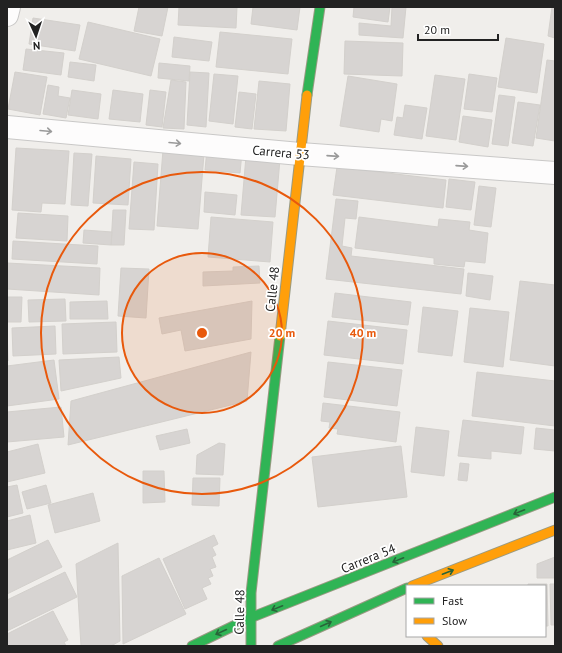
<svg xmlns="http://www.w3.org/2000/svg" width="562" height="653" viewBox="0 0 562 653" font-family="'PT Sans',sans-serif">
<rect width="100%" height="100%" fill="#f0eeeb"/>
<g fill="#d7d4d2" stroke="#d3d0cc">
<polygon points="139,7 168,7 162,36 134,31"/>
<polygon points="179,7 237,7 236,28 178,25"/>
<polygon points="253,7 300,7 297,30 251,24"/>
<polygon points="354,7 390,7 388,22 353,17"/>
<polygon points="392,7 406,7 403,38 359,35 359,23 391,26"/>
<polygon points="552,7 555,7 555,38 548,36"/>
<polygon points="33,18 80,25 75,51 29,44"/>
<polygon points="88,22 160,39 151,76 79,59"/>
<polygon points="220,32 292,39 288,74 216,67"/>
<polygon points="174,37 212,42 209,61 172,57"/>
<polygon points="506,38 544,44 537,93 498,87"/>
<polygon points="345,41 403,43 402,76 344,74"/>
<polygon points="26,49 64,53 61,75 23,70"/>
<polygon points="547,60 555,61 555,141 536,138"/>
<polygon points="70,62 96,65 94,81 68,77"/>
<polygon points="159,63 190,66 189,81 158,78"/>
<polygon points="15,72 47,77 40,115 8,109"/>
<polygon points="190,72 209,73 206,127 187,125"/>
<polygon points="214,74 238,76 233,124 209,121"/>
<polygon points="469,74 497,78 492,112 464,109"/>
<polygon points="435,75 465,79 456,140 426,136"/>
<polygon points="348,76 397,84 392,121 381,119 379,132 340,126"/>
<polygon points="171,80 186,82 184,129 163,128"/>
<polygon points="259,81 290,84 286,131 254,129"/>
<polygon points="48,85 59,87 58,96 70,98 66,118 43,114"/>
<polygon points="72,90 101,94 98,119 68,115"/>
<polygon points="113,90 143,94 140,122 109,119"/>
<polygon points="150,90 166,92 162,127 146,125"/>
<polygon points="239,92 256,94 252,129 235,127"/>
<polygon points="499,95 515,97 508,146 492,144"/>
<polygon points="518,102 540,105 533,146 512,143"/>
<polygon points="405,105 427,108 422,139 394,135 397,117 403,118"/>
<polygon points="463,116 492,120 488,147 459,142"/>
<polygon points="16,148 69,151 65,204 42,203 41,212 12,210"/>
<polygon points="207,149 242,152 240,173 205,170"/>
<polygon points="163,150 204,154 198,229 157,226"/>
<polygon points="74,153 92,154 88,206 71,205"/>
<polygon points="96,156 131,159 128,205 93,203"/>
<polygon points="246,156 280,159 275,217 241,215"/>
<polygon points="134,162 158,164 154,230 129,229"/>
<polygon points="337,167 446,180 443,208 333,195"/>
<polygon points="449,179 475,182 471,210 446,207"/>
<polygon points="479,186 496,188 491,227 474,225"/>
<polygon points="205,192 237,195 235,215 204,212"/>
<polygon points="336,199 358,201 356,219 345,218 342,246 352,248 351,256 464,269 461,294 326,279"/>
<polygon points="113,210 126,210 124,245 111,245"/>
<polygon points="18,213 68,216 67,241 16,238"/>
<polygon points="211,217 273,222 270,262 208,257"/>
<polygon points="359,217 438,227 439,219 470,222 469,230 488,233 485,263 465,261 464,267 434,264 434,258 355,248"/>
<polygon points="84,230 112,232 111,245 83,243"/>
<polygon points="13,241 98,246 97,264 12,259"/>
<polygon points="7,263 100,268 99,295 7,289"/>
<polygon points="259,266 260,283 203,286 203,272 233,271 233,267"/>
<polygon points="121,268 149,269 146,318 118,316"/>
<polygon points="468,273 493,276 490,300 466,296"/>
<polygon points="520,281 555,285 555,366 510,360"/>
<polygon points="335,293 411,302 408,325 332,317"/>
<polygon points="7,297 22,297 21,322 7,322"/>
<polygon points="65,299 66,321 29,322 28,300"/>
<polygon points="107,301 108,319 70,319 70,302"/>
<polygon points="252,301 251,339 185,351 181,330 162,334 159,318"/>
<polygon points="423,307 458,311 452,356 418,352"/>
<polygon points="470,308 509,312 503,367 464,362"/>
<polygon points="328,321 407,330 403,364 324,355"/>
<polygon points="116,322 117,352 63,354 62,324"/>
<polygon points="55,326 56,354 13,356 12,328"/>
<polygon points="7,327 8,361 7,361"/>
<polygon points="251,352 247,401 68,445 71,401"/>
<polygon points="119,357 121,378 61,391 59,360"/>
<polygon points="54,360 59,399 7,406 7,366"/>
<polygon points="328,362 402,370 397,406 324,397"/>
<polygon points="477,372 555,381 555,426 472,416"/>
<polygon points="323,403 400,412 396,442 337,434 338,429 329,428 330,422 321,421"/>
<polygon points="61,407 64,437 7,442 7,412"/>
<polygon points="463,420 524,427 521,454 491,451 491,459 458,456"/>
<polygon points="416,427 449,431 444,476 411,472"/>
<polygon points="536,428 555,430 555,451 534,449"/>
<polygon points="187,429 190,443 160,450 156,436"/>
<polygon points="219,443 225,444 223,475 196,474 197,455"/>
<polygon points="38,444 45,473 7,482 7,452"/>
<polygon points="401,446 407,497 318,507 312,457"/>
<polygon points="460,463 469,464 467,481 458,480"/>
<polygon points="143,471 164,471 165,502 143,503"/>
<polygon points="193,478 220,478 219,506 192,505"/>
<polygon points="17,485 23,513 7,517 7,487"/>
<polygon points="46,485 51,503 27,509 22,492"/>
<polygon points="93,493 100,521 55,533 48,505"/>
<polygon points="30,515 36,543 7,550 7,521"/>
<polygon points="214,535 218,544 212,547 216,555 212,557 216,567 210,569 213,576 208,578 211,584 202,588 207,599 185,609 163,559"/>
<polygon points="48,540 62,567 7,594 7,560"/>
<polygon points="118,543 120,641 111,646 81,646 76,564"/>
<polygon points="555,557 555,578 537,578 537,564"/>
<polygon points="159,558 186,614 123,644 122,576"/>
<polygon points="65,572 77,597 7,631 7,600"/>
<polygon points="528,584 547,584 548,626 545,626 545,586 528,586"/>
<polygon points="550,584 555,584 555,625 551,625"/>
<polygon points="53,611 68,640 64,642 66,646 7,646 7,634"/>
</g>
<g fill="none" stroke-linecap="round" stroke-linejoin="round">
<g stroke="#c9c8c7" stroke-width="24">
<g id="street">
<polyline points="7,15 9,7"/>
<polyline points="7,127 300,154 555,173"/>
</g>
</g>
<g stroke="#999a82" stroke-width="11">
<g id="fast">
<polyline points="307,95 320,7"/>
<polyline points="192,646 250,618 555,497"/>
<polyline points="251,646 251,593 280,336"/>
<polyline points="278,646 407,588"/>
</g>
</g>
<g stroke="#999a82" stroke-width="11">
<g id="slow">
<polyline points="280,336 307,95"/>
<polyline points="412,586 555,530"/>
<polyline points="427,636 438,646"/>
</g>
</g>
<use href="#street" stroke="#fdfcfc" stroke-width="22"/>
<use href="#fast" stroke="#30b455" stroke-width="9"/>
<use href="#slow" stroke="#ff9f0a" stroke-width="9"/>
</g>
<defs><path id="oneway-shaft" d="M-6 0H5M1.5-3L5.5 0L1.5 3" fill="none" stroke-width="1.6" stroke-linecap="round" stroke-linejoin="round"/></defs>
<g stroke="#9a9a9a">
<use href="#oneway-shaft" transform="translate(46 131) rotate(5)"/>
<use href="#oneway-shaft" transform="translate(175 143) rotate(5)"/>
<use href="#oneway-shaft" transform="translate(333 156) rotate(4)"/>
<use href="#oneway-shaft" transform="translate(462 166) rotate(4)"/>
</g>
<g stroke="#286439">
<use href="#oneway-shaft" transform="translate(519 512) rotate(158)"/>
<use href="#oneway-shaft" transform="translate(398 560) rotate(158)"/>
<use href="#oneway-shaft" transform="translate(448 572) rotate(-21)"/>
<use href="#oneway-shaft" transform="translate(277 608) rotate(158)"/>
<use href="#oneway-shaft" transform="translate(326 624) rotate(-24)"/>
<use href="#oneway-shaft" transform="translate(221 632) rotate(155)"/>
</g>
<circle cx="202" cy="333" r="80" fill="#e8590c" fill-opacity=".12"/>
<g fill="none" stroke="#e8590c" stroke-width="2">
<circle cx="202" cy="333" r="80"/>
<circle cx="202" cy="333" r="161"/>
</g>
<g text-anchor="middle" stroke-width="3.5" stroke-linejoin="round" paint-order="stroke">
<g font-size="13" fill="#222" stroke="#fff">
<text transform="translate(281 152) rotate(5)" y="5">Carrera 53</text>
<text transform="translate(272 289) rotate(-84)" y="5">Calle 48</text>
<text transform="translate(368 558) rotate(-22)" y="5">Carrera 54</text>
<text transform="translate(239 612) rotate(-89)" y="5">Calle 48</text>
</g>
</g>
<circle cx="202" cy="333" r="6" fill="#e8590c" stroke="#fff" stroke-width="2"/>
<g font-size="12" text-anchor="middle" font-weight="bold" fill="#e8590c" stroke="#fff" stroke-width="3.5" stroke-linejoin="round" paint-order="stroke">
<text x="282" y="337">20 m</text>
<text x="363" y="337">40 m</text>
</g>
<rect width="562" height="653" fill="none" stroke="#222222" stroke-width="16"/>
<rect x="406" y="585" width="140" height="52" fill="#ffffff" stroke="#a7a7a7"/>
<rect x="414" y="598" width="20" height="6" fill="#30b455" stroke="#a7a7a7"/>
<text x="442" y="605" font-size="12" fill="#222222">Fast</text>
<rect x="414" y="618" width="20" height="6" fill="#ff9f0a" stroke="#a7a7a7"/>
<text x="442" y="625" font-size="12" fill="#222222">Slow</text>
<g transform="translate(36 36) rotate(177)" stroke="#ffffff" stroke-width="3" paint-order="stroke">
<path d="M0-3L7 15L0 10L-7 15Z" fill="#222222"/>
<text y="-6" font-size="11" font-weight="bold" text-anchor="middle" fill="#222222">N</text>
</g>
<path d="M418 34v6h80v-6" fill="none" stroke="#222222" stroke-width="2"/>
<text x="424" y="34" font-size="12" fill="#222222" stroke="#ffffff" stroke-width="3" paint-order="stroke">20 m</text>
</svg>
